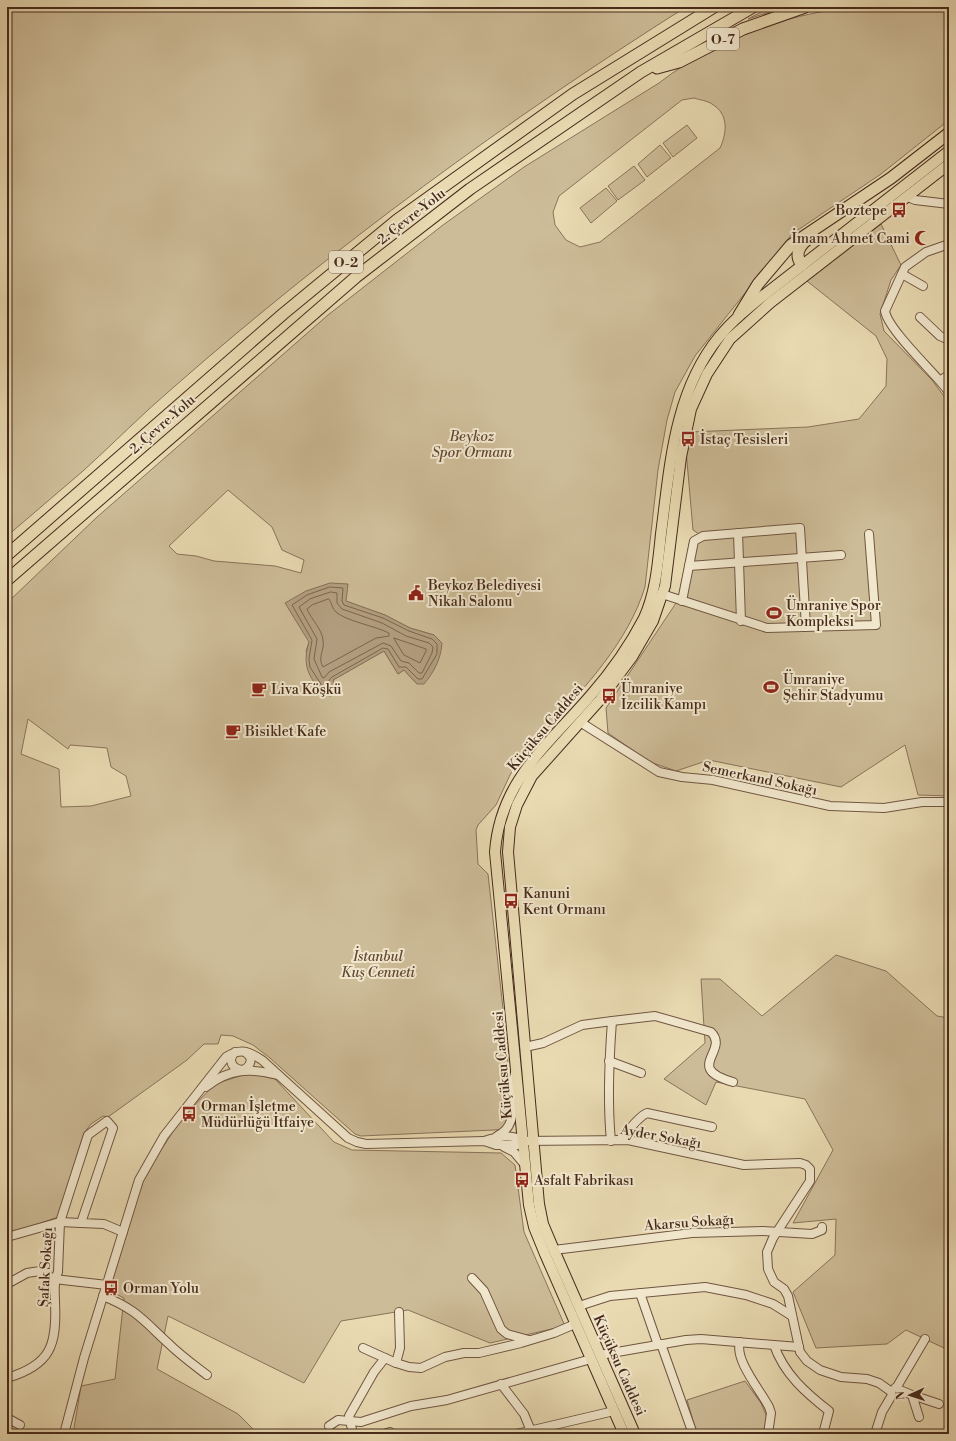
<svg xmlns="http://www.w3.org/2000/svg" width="956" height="1441" viewBox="0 0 956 1441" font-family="'Libre Bodoni',serif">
<rect width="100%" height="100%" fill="#e9dab2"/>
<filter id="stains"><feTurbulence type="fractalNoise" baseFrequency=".005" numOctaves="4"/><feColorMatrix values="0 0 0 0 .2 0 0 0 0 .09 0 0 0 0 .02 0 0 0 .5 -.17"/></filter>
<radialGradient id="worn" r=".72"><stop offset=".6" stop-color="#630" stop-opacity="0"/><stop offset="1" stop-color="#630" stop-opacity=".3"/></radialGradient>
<g fill="#cdbc98" stroke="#8a735a" fill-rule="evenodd">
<path d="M 7,7 L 686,7 C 507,120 335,246 175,386 C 143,413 114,443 83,471 C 58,493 32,514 7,536 Z"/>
<polygon points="770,7 785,7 748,19"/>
<path d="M 845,7 L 949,7 L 949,120 L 881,174 L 792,234 L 695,356 L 675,392 L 667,420 L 658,470 L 645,587 C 628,642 586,686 548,728 C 538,738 530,750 520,760 L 510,775 L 496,805 L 478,825 L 476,830 L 478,864 L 488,874 L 508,1053 L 506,1123 L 502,1129 L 494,1130 L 361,1136 L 355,1134 L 270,1058 L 253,1045 L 233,1036 L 221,1035 L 218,1044 L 204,1044 L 187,1060 L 108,1117 L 103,1116 L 91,1124 L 84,1133 L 58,1217 L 7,1235 L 7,603 L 96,518 L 328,315 L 443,225 L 524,167 L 659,83 C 692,57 733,37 773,24 C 796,16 821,12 845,7 ZM 694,98 C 700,100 708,101 712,104 C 729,114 727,133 720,148 L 600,242 L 580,247 L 566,240 L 555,225 L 553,212 L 559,196 L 682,100 ZM 228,490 L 272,527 L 282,550 L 304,560 L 301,573 L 275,566 L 214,561 L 196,556 L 177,554 L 169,546 ZM 345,601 L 385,615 L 410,628 L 434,635 L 417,684 L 404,670 L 398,674 L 384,651 L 333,680 L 336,690 L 331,689 L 330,696 L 323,694 L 316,686 L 306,651 L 309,642 ZM 28,719 L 68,749 L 70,745 L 107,748 L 111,767 L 126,776 L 131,796 L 91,806 L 61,807 L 59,769 L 21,754 Z"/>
<polygon points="687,125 697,138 673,157 663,143"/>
<polygon points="660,145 671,158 647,177 638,164"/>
<polygon points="634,166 645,180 618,200 608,186"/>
<polygon points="606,188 617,201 591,223 580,208"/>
<polygon points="881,224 901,265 891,280 880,314 884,331 932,380 949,403 949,796 918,795 905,745 841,787 709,760 676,771 650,762 608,733 606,708 678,600 690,540 699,534 693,530 686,450 690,432 808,427 859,419 886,386 887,359 876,336 807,281"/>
<polygon points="836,955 886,971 937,1016 949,1018 949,1384 946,1349 906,1330 887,1344 816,1348 793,1292 835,1255 836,1219 793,1223 833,1150 805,1099 716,1082 706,1105 664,1079 705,1043 701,979 720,979 762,1016"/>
<polygon points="249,1073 275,1079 334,1142 352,1150 501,1153 515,1165 524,1232 565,1326 490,1343 408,1310 341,1321 304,1383 168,1316 157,1369 238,1414 258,1434 73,1434 81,1386 115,1379 124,1298 106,1289 146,1173 182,1118 215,1084"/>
<polygon points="745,1381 761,1403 767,1417 764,1434 697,1434 687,1400"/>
</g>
<path fill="#b29e7f" stroke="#877057" d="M 330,583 L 348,584 L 346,601 L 385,615 L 410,628 L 434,635 L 442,643 C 441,659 434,672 424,684 L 417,684 L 404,670 L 398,674 L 384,651 L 333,680 L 337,690 L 331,689 L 331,696 L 323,694 C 308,676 302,665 309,642 L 285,603 L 306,591 Z"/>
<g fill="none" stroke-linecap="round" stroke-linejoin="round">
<g stroke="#7c644d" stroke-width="1">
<polygon points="330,587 343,588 342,601 344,605 383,618 409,631 432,639 437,644 437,654 422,679 418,679 406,667 399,667 388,649 383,648 332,677 329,680 330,685 326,689 324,689 310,667 309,659 312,640 292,605 307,595"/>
<polygon points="331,592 337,593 337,603 342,609 382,623 406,636 429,643 433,647 432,653 422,673 419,673 409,663 401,661 391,646 383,643 329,672 324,678 322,677 314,659 317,639 299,607 310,599"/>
<path d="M 329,599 C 332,603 332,609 336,612 C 346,621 375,626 389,633 L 389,636 L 376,638 L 323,667 C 317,657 325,650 323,640 C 322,629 311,619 307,609 L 312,605 Z"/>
<polygon points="394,638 426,649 426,651 420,663 404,655"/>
</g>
<g stroke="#705641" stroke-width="10">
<g id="minor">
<polyline points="908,197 915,200 949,204"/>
<path d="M 949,244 L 926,252 L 905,267 L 885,311 C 888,330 935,373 949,392"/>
<polyline points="902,274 923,286"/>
<polyline points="920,317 940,336 949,340"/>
<polyline points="941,380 949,375"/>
<polyline points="738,533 741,621"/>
<polyline points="689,566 841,555"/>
<polyline points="662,594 767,628 876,625 869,534"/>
<polyline points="682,601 694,541 703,536 800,528 806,627"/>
<polyline points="580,722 659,772 682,777 713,780 830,806 884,808 922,802 949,802"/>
<path d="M 612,1021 L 655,1016 L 711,1032 C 730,1051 683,1068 733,1082"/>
<path d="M 525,1047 L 543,1043 L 582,1025 L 612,1021 C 609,1061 607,1100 611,1141"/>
<path d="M 235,1052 C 222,1065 245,1078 250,1063 C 252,1058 249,1055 245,1052"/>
<polyline points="609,1061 641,1073"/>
<path d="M 206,1087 C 229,1068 251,1068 278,1075"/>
<path d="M 497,1136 C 522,1124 508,1097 515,1073"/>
<path d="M 619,1140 C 629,1132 636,1118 647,1113 L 712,1127"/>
<path d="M 484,1141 C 497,1137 512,1133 523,1141 L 628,1140 L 744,1165 L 800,1163 L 806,1165 L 810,1169 L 810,1181 L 773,1238 L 767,1252 L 768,1269 L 774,1282 L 784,1289 L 788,1296 L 800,1352 L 807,1361 L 820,1370 L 841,1377 L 867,1379 L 879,1383 L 893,1393"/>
<polyline points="504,1147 514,1152 525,1165"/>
<polyline points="7,1237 60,1222 81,1223"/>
<polyline points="554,1250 692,1233 763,1231 812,1234 822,1230 822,1227"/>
<polyline points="472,1278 484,1291 501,1329 507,1334 529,1340"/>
<polyline points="7,1284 27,1273 40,1271 54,1279 107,1285"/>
<polyline points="640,1293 658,1345"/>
<path d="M 103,1296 C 136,1309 144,1321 168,1343 C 180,1355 194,1365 207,1375"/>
<polyline points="579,1306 610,1296 705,1287 746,1295 773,1304 792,1316"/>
<path d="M 740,1342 C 734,1360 761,1391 769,1407 L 771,1413 L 768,1434"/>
<polyline points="661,1344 693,1434"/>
<path d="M 774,1345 C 784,1374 806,1393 829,1411 L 823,1434"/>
<polyline points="363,1348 396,1363 409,1367 421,1368 445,1357 464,1353 479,1353 521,1343 554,1333 575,1324"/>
<polyline points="600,1355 686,1340 701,1339 799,1347"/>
<polyline points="396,1363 400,1348 399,1312"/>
<path d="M 7,1378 C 51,1365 57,1345 55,1302 C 55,1291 53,1281 58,1272 L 60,1222 L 88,1135 L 107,1121 L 113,1128 L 81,1223 L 104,1224 L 123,1232"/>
<polyline points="501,1384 524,1414 531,1431"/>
<polyline points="895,1388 912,1395 919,1417"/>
<polyline points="912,1395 939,1404"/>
<polyline points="7,1418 20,1425"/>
<polyline points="329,1426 338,1420 361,1422 411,1406 447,1400 591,1359"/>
<path d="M 64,1434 L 84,1358 L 139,1180 L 164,1136 L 226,1057 C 241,1048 248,1051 262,1060 L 348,1138 L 357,1142 L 366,1144 L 484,1141 L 496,1145 L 518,1145 L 523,1141"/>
<polyline points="353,1434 349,1416 374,1372 385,1358"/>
<polyline points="384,1434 390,1432"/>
<polyline points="516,1434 614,1411"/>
<polyline points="875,1434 882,1412 925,1339"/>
</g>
</g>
<g stroke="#472a1b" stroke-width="12">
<g id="major">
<path d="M 624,1434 L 545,1254 L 534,1227 L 529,1205 L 495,852 C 500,781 548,745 591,695 C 611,672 630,645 644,618 C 656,592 658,562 661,534 C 670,466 674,392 719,337 C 732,321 748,308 764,295 L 949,151"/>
<polyline points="635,1434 554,1250 543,1224 539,1204 508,852 510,827 517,805 532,776 600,700 632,657 653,621 665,586 681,457 691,409 707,374 730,339 770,303 949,164"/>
</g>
</g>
<g stroke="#472a1b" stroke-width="13">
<g id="highway">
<polyline points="657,68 679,62 743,29 805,7"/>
<path d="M 802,265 C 794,255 799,246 808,239"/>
<polyline points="739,315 758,284 791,245 891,178 949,133"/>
<polyline points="7,555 283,314 397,220 573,94 714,7"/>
<polyline points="7,580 356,277 470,189 641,72 753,7"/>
</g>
</g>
<use href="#minor" stroke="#f1e7cd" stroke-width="8"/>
<use href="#major" stroke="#e9dab2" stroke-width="10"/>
<use href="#highway" stroke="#e9dab2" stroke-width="11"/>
</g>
<defs>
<g id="bus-bare" transform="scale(1.2)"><path d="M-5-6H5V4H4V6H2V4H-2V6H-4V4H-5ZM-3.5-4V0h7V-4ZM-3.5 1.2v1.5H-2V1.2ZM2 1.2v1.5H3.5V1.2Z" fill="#8f2418" stroke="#f1e7cd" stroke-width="2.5" paint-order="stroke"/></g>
<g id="mosque-bare" transform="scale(1.2)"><path d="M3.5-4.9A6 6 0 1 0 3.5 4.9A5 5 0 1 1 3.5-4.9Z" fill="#8f2418" stroke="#f1e7cd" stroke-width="2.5" paint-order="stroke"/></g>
<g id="civic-bare" transform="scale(1.2)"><path d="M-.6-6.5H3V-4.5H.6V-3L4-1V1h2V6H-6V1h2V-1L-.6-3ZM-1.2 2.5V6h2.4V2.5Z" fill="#8f2418" stroke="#f1e7cd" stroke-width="2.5" paint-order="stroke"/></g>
<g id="stadium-bare" transform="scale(1.2)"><path d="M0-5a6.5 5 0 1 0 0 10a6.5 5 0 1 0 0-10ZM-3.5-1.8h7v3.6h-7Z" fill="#8f2418" stroke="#f1e7cd" stroke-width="2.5" paint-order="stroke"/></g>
<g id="cafe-bare" transform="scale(1.2)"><path d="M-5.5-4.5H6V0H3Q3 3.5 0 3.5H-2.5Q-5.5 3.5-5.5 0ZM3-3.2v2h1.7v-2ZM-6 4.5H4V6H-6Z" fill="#8f2418" stroke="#f1e7cd" stroke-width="2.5" paint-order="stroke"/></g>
</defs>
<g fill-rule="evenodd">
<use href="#bus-bare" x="899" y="210"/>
<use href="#mosque-bare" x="922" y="238"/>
<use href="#bus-bare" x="688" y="439"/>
<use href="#civic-bare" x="416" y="593"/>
<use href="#stadium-bare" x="774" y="613"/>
<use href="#stadium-bare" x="771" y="687"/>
<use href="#cafe-bare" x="259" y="689"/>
<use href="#bus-bare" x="609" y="696"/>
<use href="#cafe-bare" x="233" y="731"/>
<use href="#bus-bare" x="511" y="901"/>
<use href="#bus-bare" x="189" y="1114"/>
<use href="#bus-bare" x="522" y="1180"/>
<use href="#bus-bare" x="111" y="1288"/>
</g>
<g text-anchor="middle" stroke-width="4" stroke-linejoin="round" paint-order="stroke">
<g fill="#f1e7cd" stroke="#7a6350" stroke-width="1">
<rect x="707" y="28" width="32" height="22" rx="3"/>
<rect x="329" y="251" width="34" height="22" rx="3"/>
</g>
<g font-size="13" font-weight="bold" fill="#472a1b">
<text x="723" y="44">O-7</text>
<text x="346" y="267">O-2</text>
</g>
<g font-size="14" fill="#472a1b" stroke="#f1e7cd" text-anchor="start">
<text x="887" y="215" text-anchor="end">Boztepe</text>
<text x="910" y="243" text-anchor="end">İmam Ahmet Cami</text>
<text x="700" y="444">İstaç Tesisleri</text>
<text x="428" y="590">Beykoz Belediyesi<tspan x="428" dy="16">Nikah Salonu</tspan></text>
<text x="786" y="610">Ümraniye Spor<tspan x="786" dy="16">Kompleksi</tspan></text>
<text x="783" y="684">Ümraniye<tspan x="783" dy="16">Şehir Stadyumu</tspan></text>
<text x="621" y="693">Ümraniye<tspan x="621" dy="16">İzcilik Kampı</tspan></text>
<text x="271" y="694">Liva Köşkü</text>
<text x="245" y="736">Bisiklet Kafe</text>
<text x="523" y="898">Kanuni<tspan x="523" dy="16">Kent Ormanı</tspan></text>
<text x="201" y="1111">Orman İşletme<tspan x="201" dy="16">Müdürlüğü İtfaiye</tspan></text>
<text x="534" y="1185">Asfalt Fabrikası</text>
<text x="123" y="1293">Orman Yolu</text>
</g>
<g font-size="14" fill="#472a1b" stroke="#f1e7cd">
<text transform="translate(411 216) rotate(-38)" y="5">2. Çevre Yolu</text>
<text transform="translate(162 424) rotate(-41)" y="5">2. Çevre Yolu</text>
<text transform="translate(545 727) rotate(-50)" y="5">Küçüksu Caddesi</text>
<text transform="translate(760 778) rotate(12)" y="5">Semerkand Sokağı</text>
<text transform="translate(502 1065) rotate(-95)" y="5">Küçüksu Caddesi</text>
<text transform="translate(661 1136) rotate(10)" y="5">Ayder Sokağı</text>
<text transform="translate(689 1222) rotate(-4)" y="5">Akarsu Sokağı</text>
<text transform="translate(45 1267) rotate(-87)" y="5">Şafak Sokağı</text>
<text transform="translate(620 1365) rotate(66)" y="5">Küçüksu Caddesi</text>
</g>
<g font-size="14" font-style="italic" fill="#624734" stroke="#f1e7cd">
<text x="472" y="441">Beykoz<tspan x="472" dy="16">Spor Ormanı</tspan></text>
<text x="378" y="961">İstanbul<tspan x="378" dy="16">Kuş Cenneti</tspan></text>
</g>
</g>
<rect width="956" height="1441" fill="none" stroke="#e9dab2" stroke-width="24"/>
<rect x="8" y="8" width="940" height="1425" fill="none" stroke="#472a1b" stroke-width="2"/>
<rect x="12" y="12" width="932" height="1417" fill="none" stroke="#472a1b"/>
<g transform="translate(910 1395) rotate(267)" stroke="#f1e7cd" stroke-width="3" paint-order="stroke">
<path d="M0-3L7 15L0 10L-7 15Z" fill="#472a1b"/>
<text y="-6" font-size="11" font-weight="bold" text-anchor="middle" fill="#472a1b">N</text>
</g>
<rect width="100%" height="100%" filter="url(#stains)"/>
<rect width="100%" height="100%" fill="url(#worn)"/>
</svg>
